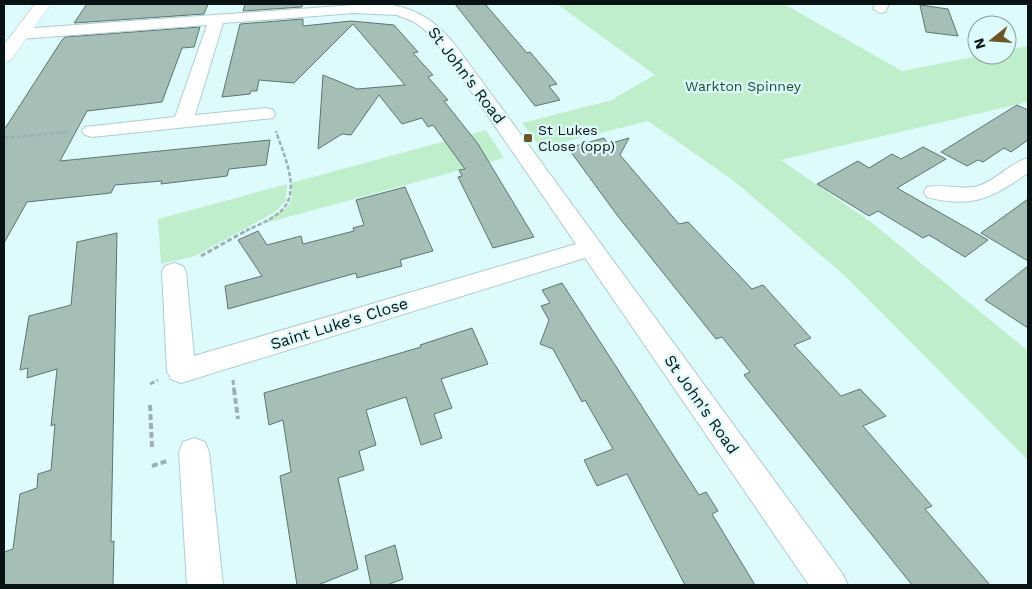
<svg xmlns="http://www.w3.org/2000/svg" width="1032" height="589" viewBox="0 0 1032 589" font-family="'Work Sans',sans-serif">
<rect width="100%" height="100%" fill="#defbfc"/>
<g fill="#c0eecc">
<polygon points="557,4 784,4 902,71 983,55 1007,55 1007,50 1028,46 1028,102 781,160 871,222 1028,351 1028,460 845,276 734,181 648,121 541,148 522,123 616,99 614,98 655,75"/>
<path d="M 486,130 L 504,158 L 266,223 C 274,209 297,214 291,183 Z"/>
<polygon points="287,184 286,201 275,212 195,256 161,264 158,219"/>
</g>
<g fill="#a5bfb7" stroke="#5c756e">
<polygon points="87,4 208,4 204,14 74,23"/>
<polygon points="245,4 302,4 302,7 243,11"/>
<polygon points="455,4 485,4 527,53 530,52 557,84 549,86 560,100 535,106"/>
<polygon points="920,5 948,9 958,36 926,32"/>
<polygon points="303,19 303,26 351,21 394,25 418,52 413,53 433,75 428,77 448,100 444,101 478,144 534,237 493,248 458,177 462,176 459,170 465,169 433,125 428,127 422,118 402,124 379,95 351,135 342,134 318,149 323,75 357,89 405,85 353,24 294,83 259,80 257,91 251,91 250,94 222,97 240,24"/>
<polygon points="200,27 194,47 182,48 162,102 87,111 60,161 270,140 266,165 229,169 227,176 161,184 162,181 115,185 111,193 27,202 4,243 4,130 62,40 65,37"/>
<polygon points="1017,105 1028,110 1028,140 1011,152 1004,148 983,162 978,160 967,166 941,152"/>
<polygon points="604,138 608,144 629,138 620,155 679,224 688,222 752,289 763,285 811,338 794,345 841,396 860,389 886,416 863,426 932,506 925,509 990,585 912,585 744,375 750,372 722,337 716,339 617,215 568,148"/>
<polygon points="923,147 946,159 897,188 988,240 965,257 929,235 923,238 878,211 869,216 817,184 858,161 869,168 892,154 901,159"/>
<polygon points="405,187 433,251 400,260 402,266 357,278 356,273 228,309 225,286 262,276 238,240 258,231 267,245 301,236 303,244 354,231 353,228 364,225 356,200"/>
<polygon points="1028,199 1028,261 981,233"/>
<polygon points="117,233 111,542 114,541 113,585 4,585 4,552 13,549 20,494 37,488 38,474 51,470 55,424 51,426 57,369 27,378 28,368 20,370 29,316 71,305 77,242"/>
<polygon points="1028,266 1028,328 985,300"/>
<polygon points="562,283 699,495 706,492 718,511 712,514 755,585 685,585 627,474 597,486 584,460 613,449 585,400 582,402 553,349 540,344 549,320 541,306 550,303 542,290"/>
<polygon points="472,328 488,364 441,379 452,408 434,414 442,438 421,445 406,397 366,410 376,445 359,451 364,470 338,478 358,569 318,585 297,585 280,476 291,472 283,420 269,425 264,393 421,347 420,345"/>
<polygon points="395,545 403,579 387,585 371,585 365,556"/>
</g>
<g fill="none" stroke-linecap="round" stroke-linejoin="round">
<g stroke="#afcbcc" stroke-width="2">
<g id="street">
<path d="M 385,4 C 417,8 436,21 456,46 L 842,573 L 848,585 L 809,585 L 585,258 L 181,383 L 171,379 L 167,371 L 162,272 L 165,266 L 174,263 L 183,266 L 186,272 L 194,356 L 576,244 L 444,52 L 424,29 L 414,22 L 397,15 L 354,13 L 223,23 L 195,115 L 266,108 L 273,110 L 275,114 L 273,118 L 92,137 L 85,135 L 82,131 L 85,127 L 175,117 L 207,25 L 20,39 L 12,34 L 20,29 L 354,5 Z"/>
<polygon points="875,4 889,4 885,12 880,13 873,9"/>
<path d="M 1028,158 L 1028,173 C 992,198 973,209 927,197 L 924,192 L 927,187 C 944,183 961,191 978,186 C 996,181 1009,163 1028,158 Z"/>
<polygon points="194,438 205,442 209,452 223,585 187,585 179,452 183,442"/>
</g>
</g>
<g stroke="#afcbcc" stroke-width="1">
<polygon id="secondary" points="35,4 51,4 10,61 4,62 4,45"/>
</g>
<g stroke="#9ab1b2" stroke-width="2.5" stroke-dasharray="4.5 2" stroke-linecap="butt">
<polyline points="4,138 70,132"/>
<path d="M 246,231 C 257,225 271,220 280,212 C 303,192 283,154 276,131"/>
</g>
<g stroke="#9ab1b2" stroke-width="3" stroke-dasharray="5 2.5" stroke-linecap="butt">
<polyline points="201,256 249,229"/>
<polyline points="233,380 234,390"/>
<polyline points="150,384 158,380"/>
</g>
<g stroke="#9ab1b2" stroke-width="4" stroke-dasharray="6 3" stroke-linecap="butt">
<polyline points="234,389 238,419"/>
<polyline points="150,405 152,447"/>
<polyline points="152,466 167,461"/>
</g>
<use href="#street" fill="#fff" fill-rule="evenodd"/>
<use href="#secondary" fill="#fff" fill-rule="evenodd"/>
</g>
<rect fill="#6d5626" stroke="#defbfc" stroke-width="2" x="523" y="133" width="10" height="10" rx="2.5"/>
<g text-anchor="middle" stroke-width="4.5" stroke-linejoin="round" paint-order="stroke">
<g font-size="14" fill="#12512d" stroke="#defbfc">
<text x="743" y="91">Warkton Spinney</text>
</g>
<g font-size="14" fill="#091314" stroke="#defbfc" text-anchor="start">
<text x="538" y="135">St Lukes<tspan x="538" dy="16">Close (opp)</tspan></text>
</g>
<g font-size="16" fill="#091314" stroke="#defbfc">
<text transform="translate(467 75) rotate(53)" y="6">St John's Road</text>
<text transform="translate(339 323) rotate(-17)" y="6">Saint Luke's Close</text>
<text transform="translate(702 404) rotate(55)" y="6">St John's Road</text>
</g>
</g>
<rect width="1032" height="589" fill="none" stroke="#091314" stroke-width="10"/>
<g transform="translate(992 40) rotate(253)"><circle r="24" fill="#defbfc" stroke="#899e9f"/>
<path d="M0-4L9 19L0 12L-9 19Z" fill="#6d5626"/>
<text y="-8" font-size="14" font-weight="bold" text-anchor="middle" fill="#091314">N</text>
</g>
</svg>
